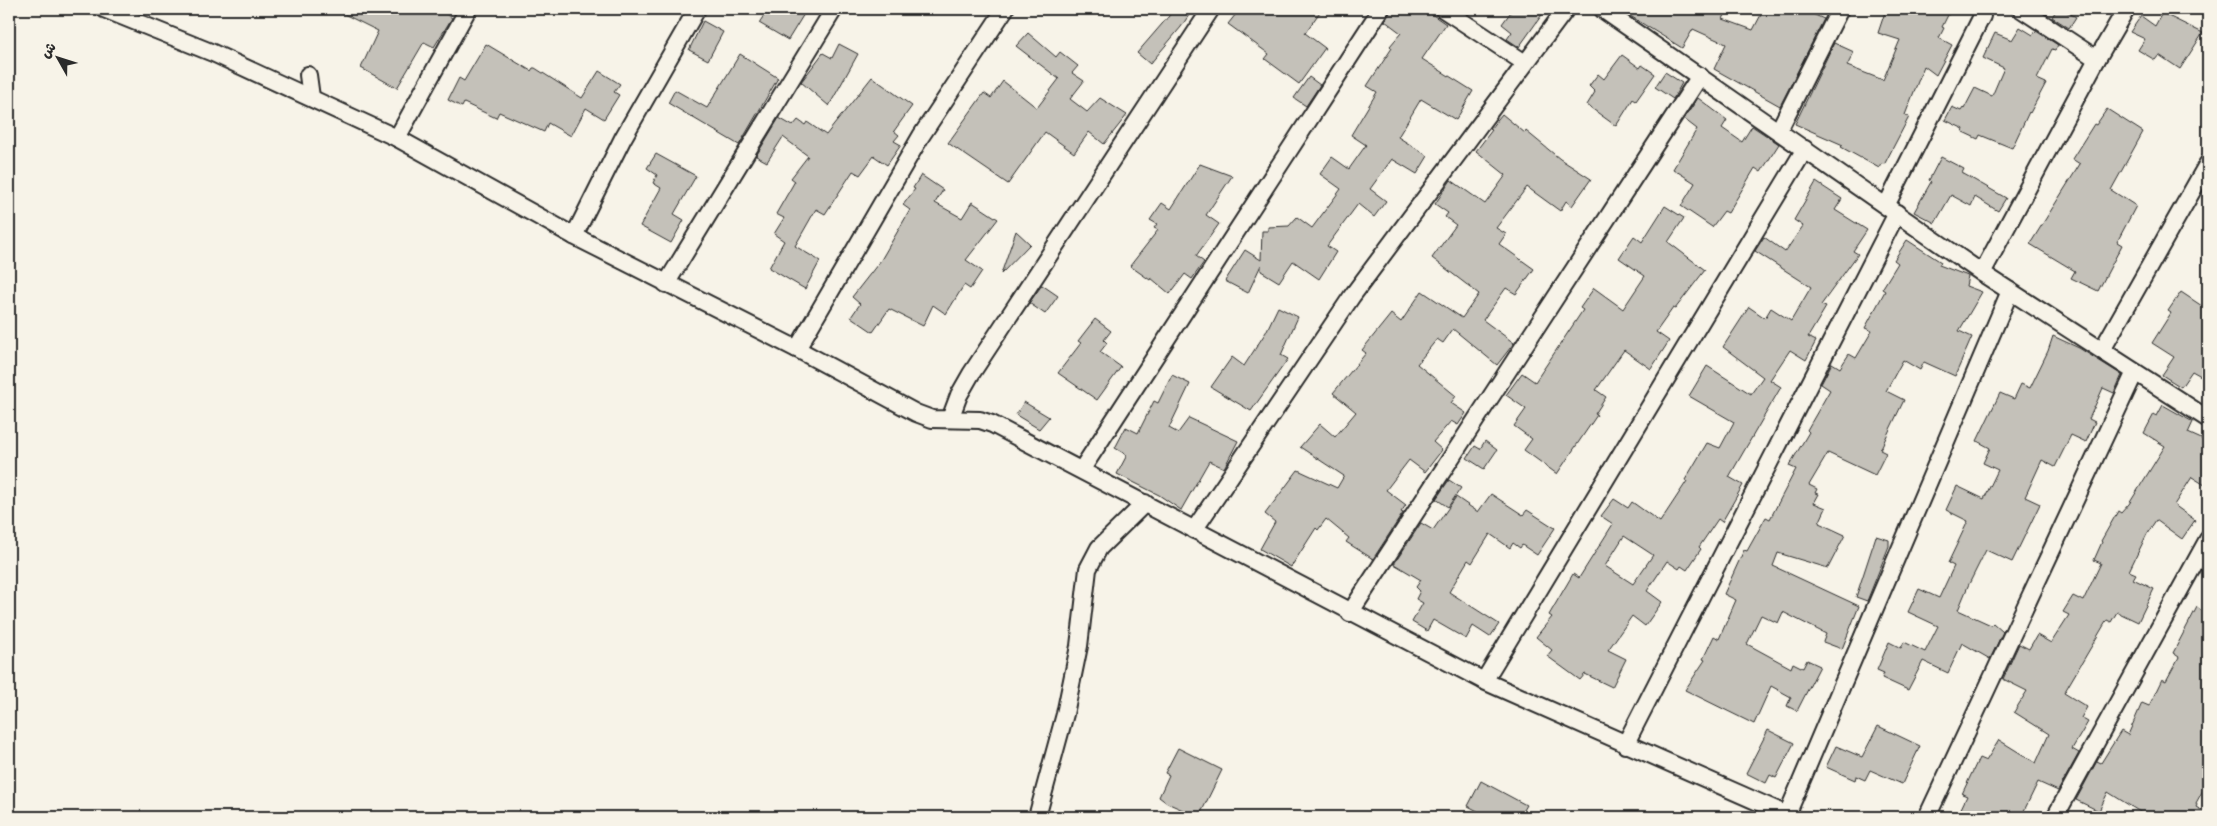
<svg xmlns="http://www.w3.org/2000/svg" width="2217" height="826" viewBox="0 0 2217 826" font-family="Caveat,'Playpen Sans Arabic',sans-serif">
<rect width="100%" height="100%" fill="#f7f3e8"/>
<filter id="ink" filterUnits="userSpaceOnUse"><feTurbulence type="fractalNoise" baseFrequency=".02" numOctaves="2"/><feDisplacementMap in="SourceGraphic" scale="10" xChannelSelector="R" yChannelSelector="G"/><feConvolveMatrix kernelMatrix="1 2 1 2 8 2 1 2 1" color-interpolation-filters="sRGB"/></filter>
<g filter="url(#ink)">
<g fill="#c4c1b9" stroke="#2b2b2b" fill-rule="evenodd">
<polygon points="334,9 439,9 452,18 434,47 424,42 397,88 361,68 378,31"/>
<polygon points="768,9 807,9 788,40 759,23"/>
<polygon points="1175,9 1193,9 1181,27 1150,64 1137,53"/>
<polygon points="1240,9 1322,9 1305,33 1325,48 1299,84 1265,59 1269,54 1228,24"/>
<polygon points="1391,9 1424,9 1446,24 1422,59 1473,91 1456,120 1421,99 1398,137 1428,156 1417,174 1392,159 1370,189 1386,201 1374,217 1358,204 1327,246 1336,252 1319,279 1293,261 1279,282 1261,271 1261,265 1248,293 1225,281 1245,250 1261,260 1262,231 1268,231 1268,227 1289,226 1297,217 1312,228 1341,189 1320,174 1332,157 1349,169 1366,145 1351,135 1377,92 1367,86 1392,48 1390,46 1401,33 1385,21"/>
<polygon points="1513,9 1546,9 1519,47 1507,39 1512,32 1502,24"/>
<polygon points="1619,9 1728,9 1723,19 1753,30 1764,9 1801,9 1824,19 1780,106 1714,69 1726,44 1693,29 1682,48"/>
<polygon points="1886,9 1951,9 1942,27 1944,28 1939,38 1952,45 1936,75 1924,66 1905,115 1909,117 1884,165 1881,164 1879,168 1841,147 1843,145 1795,124 1834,43 1854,52 1847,66 1883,80 1900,40 1878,33"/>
<polygon points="2057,9 2062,9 2076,17 2069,28 2052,17"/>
<polygon points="2162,13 2203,33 2180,69 2159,55 2155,60 2138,50 2145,39 2130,32 2141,16 2155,26"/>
<polygon points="703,21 723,32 708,60 689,50"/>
<polygon points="2020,27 2033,35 2036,31 2058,45 2055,50 2052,49 2037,79 2046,83 2030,113 2029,112 2012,148 1980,135 1978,139 1963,132 1964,129 1945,120 1952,107 1961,111 1963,108 1964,109 1975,88 1992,96 2004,68 1983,58 1995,33 2012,40"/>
<polygon points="1028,33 1056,57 1060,52 1078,66 1072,73 1084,81 1070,99 1087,112 1100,98 1127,115 1104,144 1089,132 1074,153 1045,132 1008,184 948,143 984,93 991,98 1003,81 1037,108 1059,79 1016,46"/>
<polygon points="486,44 531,71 533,68 535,68 582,98 599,71 620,84 614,92 619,95 604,119 586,108 571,136 548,123 544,132 499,112 496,118 464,103 462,107 448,100 459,78 464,81"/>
<polygon points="839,44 858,54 829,106 801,82 823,53 832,58"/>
<polygon points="740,54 778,78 739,145 668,103 675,90 707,108"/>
<polygon points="1622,55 1640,68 1642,65 1655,74 1636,101 1633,99 1616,126 1587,105 1595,92 1589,86 1598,74 1604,79"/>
<polygon points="1665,72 1682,83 1673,99 1655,87"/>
<polygon points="872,77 912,106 894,131 899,135 894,141 901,145 887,165 874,156 860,175 853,171 825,214 816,209 795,246 820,261 805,289 769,268 784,241 774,234 784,218 776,214 795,181 791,178 808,156 783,137 767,162 756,156 779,118 793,126 798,120 805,125 807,122 826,135"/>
<polygon points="1309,77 1320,85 1306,106 1294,98"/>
<polygon points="1698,98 1727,120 1722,128 1742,142 1752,126 1779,144 1761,172 1755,168 1728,213 1724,211 1712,227 1681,206 1695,183 1673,169 1697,129 1684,119"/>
<polygon points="2107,109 2143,132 2111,190 2136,206 2117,242 2122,245 2098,291 2071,278 2075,271 2030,244 2080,164 2072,159 2094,124 2096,125"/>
<polygon points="1502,114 1525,133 1526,131 1560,159 1591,179 1572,206 1566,201 1560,211 1527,187 1496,228 1506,234 1499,244 1534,269 1516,294 1506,288 1483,320 1514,343 1497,365 1453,329 1443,343 1437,339 1417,364 1456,396 1451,403 1466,413 1458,425 1451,421 1433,442 1442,450 1425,472 1409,460 1386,490 1406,505 1401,512 1403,513 1373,559 1346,542 1349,538 1326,519 1318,530 1316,528 1291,567 1260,549 1275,522 1265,514 1298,470 1337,488 1344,476 1300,447 1320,424 1335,437 1356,412 1333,393 1366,353 1362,350 1391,314 1401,322 1422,291 1462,318 1479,294 1432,258 1456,225 1445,217 1448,213 1435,204 1451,180 1485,204 1506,175 1476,151 1492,130 1490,129"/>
<polygon points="656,154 696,176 674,214 684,220 671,243 640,226 661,188 653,183 657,175 647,168"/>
<polygon points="1941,157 1964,169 1962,173 2006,198 1998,211 1975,197 1971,206 1951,195 1935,223 1914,212 1931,182 1929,180"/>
<polygon points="1200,164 1232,176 1206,215 1219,224 1196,256 1204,262 1192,279 1185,274 1170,294 1151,278 1150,280 1130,266 1158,230 1154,228 1157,224 1150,220 1162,203 1171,209"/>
<polygon points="921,175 943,190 935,203 962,218 972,202 998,219 966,260 982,271 970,289 964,285 946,314 933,305 923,326 889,309 873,332 851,317 860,304 852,297 881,260 910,210 903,205 915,189 913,188"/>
<path d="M 1816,182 L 1842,199 L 1835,210 L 1867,230 L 1853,251 L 1858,254 L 1821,305 L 1826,307 L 1808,337 L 1816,341 L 1806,360 L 1790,350 L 1770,380 L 1781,387 L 1729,477 L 1743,485 L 1722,522 L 1718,519 L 1699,547 L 1701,549 L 1687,570 L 1681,566 L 1679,569 L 1667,561 L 1647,591 L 1662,602 L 1645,626 L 1632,616 L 1608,650 L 1626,659 L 1612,687 L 1585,674 L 1580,680 L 1547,656 L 1552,650 L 1536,637 L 1552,617 L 1549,615 L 1573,574 L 1579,578 L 1613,524 L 1601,516 L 1614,499 L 1628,508 L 1632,502 L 1660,522 L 1687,481 L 1685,480 L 1707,443 L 1720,448 L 1734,422 L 1689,396 L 1707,366 L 1751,394 L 1763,377 L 1723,347 L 1749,307 L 1765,318 L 1771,308 L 1791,321 L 1811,287 L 1755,251 L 1764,237 L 1785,252 L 1803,226 L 1794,220 ZM 1624,536 L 1653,555 L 1633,584 L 1605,566 Z"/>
<polygon points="1665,206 1684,218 1668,242 1705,270 1675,309 1673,308 1656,332 1669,341 1651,369 1624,350 1596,390 1606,397 1595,414 1597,415 1557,474 1524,450 1532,439 1514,426 1526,409 1506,395 1522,373 1535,382 1583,310 1580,308 1594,288 1623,309 1645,276 1619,258 1634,236 1642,242"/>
<polygon points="1016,231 1030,244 1001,274"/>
<polygon points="1907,240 1941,262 1939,265 1968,276 1966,286 1982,292 1959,331 1972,337 1955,376 1924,362 1920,370 1903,360 1886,391 1904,400 1880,450 1886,453 1875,475 1828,453 1809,485 1817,489 1815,493 1819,494 1814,503 1826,508 1819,523 1845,535 1828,568 1778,553 1773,566 1859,606 1842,649 1823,642 1826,634 1783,612 1778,623 1761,615 1747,644 1791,668 1793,663 1803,668 1807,660 1820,666 1797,711 1787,706 1791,697 1771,686 1754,724 1685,690 1705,660 1703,659 1714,636 1719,639 1736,600 1724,594 1744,550 1747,551 1766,517 1770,519 1796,469 1789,466 1809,432 1807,430 1830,390 1821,384 1832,363 1840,368 1849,354 1856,358 1872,331 1865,328 1885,291 1882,289 1898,263 1894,260"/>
<polygon points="1042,285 1058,296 1045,314 1029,303"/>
<polygon points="2181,292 2208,310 2208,380 2192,371 2181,387 2162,375 2174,357 2152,343 2171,313 2168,311"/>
<polygon points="1278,307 1298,317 1281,355 1288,359 1251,411 1211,387 1232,357 1244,366 1266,332"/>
<polygon points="1095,319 1111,331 1104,340 1107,343 1100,352 1121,367 1097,400 1058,373 1081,343 1078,341"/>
<polygon points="2053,336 2079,348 2122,375 2114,393 2103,388 2089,419 2095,422 2086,442 2071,435 2055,467 2042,460 2025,497 2040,504 2012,562 1986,550 1968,586 1958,610 1991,625 1993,623 2003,632 1990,659 1962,643 1948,673 1923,661 1908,690 1882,678 1884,673 1877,670 1889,642 1901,648 1904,642 1925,652 1938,626 1908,612 1919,589 1939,598 1954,566 1948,563 1968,521 1946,510 1957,486 1984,499 1998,470 1983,463 1990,448 1977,441 2000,393 2014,399 2021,384 2030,388 2048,351"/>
<polygon points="1172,375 1190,384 1169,428 1178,433 1189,418 1238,441 1224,468 1209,461 1181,510 1159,495 1117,474 1127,455 1115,448 1126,427 1138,433 1154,401 1158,403"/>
<polygon points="1024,402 1049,417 1039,429 1016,415"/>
<polygon points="2163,405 2193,422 2188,433 2208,442 2208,487 2192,477 2174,505 2195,520 2182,539 2156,520 2147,534 2129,571 2136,574 2133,579 2154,589 2138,622 2117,612 2111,622 2107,620 2064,693 2087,707 2081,718 2088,722 2072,749 2079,753 2058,791 2038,782 2021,817 1957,817 1967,796 1962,794 1979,758 1986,761 1999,740 2036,763 2049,734 2014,712 2027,691 2003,679 2019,644 2029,649 2037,635 2051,643 2069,615 2063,612 2073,596 2083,601 2101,563 2094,560 2102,542 2101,541 2118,511 2121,513 2129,504 2165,446 2144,433 2154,414 2157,416"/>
<polygon points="1485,441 1497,450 1484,469 1467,458 1475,446 1480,449"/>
<polygon points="1449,480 1461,488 1448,507 1436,499"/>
<polygon points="1491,494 1523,515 1527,510 1555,528 1537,555 1522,545 1520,548 1513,543 1510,548 1490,534 1472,563 1468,560 1449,592 1499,624 1490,637 1473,626 1466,639 1433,620 1427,631 1412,622 1423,603 1416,599 1420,591 1416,587 1421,580 1394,564 1421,523 1433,530 1456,497 1478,512"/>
<polygon points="1876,536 1889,540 1889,546 1867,601 1856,597"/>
<polygon points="2197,607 2208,616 2208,781 2196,803 2197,805 2196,807 2208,814 2208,817 2148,817 2108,792 2099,811 2076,800 2097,761 2101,763 2121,731 2128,735 2142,703 2149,706 2162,679 2166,681 2179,657 2173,653"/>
<polygon points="1878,726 1920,746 1902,784 1870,770 1865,780 1856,776 1855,780 1826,767 1836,746 1862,757"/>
<polygon points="1768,730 1794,743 1776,778 1770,775 1766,783 1746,773"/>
<polygon points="1178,748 1222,770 1199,817 1167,803 1159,797 1169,775 1165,773"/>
<polygon points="1481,781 1526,805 1519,817 1489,817 1468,806"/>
</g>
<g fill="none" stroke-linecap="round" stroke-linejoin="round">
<g stroke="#2b2b2b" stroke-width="20">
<g id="minor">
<polyline points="104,9 213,53 397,138 574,236 797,349 916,413 932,419 980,420 992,424 1484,681 1792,817"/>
<polyline points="1443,9 1525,63"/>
<polyline points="1602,9 1982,273 2208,419"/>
<polyline points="2021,9 2097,59"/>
<polyline points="308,75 311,97"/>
<polyline points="1779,130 1840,9"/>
<polyline points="397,138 468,9"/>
<polyline points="1886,206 1982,16 1982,9"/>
<polyline points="574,236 623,138 697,9"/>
<polyline points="1982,273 2097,59 2126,9"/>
<polyline points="666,284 834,9"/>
<polyline points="797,349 921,136 1005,9"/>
<polyline points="2102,350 2208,163"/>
<polyline points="950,419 959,395 971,374 1211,9"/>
<polyline points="1082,469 1381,9"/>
<polyline points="1194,530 1352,296 1566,9"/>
<polyline points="1350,613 1700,76"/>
<polyline points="1484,681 1805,149"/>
<polyline points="1625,745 1897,213"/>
<polyline points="1037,817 1065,714 1079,646 1088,569 1099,548 1145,503"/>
<polyline points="1786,817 2010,291"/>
<polyline points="1927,817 2135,372"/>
<polyline points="2055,817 2208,539"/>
</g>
</g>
<use href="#minor" stroke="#f7f3e8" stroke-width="16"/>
</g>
</g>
<rect width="2217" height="826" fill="none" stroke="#f7f3e8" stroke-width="30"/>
<rect x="15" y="15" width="2187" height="796" fill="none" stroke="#2b2b2b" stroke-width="2" filter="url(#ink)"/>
<g transform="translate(58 58) rotate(309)" stroke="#f7f3e8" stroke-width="4" paint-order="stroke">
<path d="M0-4L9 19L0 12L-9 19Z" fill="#2b2b2b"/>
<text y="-8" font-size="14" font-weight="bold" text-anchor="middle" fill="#2b2b2b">ش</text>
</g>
</svg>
